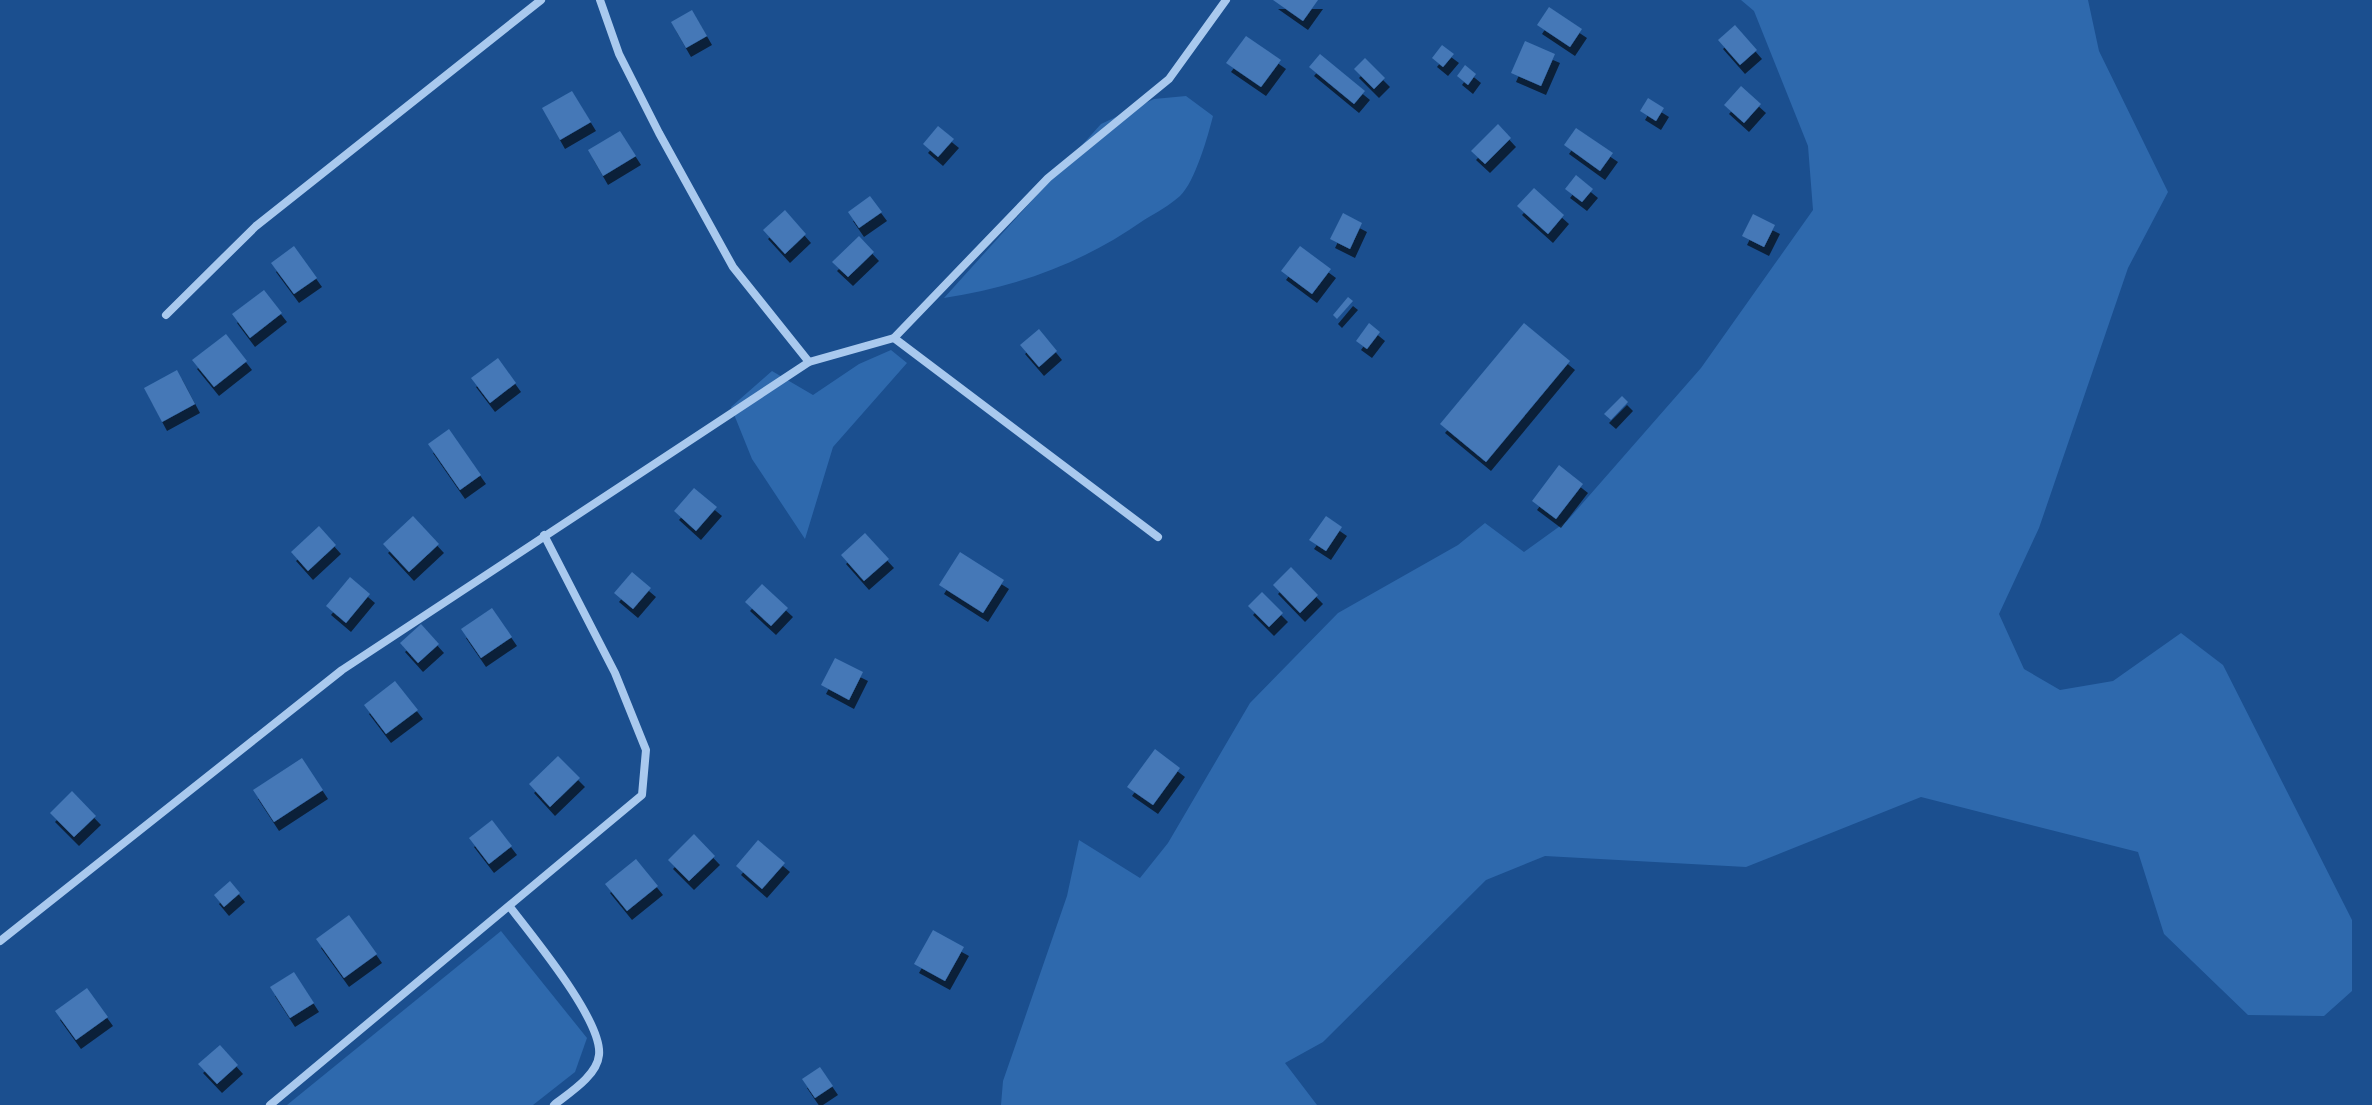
<svg xmlns="http://www.w3.org/2000/svg" width="2372" height="1105" viewBox="0 0 2372 1105" font-family="'Roboto Condensed',sans-serif">
<defs>
<filter id="shadow"><feDropShadow dx="5" dy="9" stdDeviation="0" flood-color="#0009"/></filter>
</defs>
<rect width="100%" height="100%" fill="#1b4f8f"/>
<g fill="#2e69ad">
<polygon points="1741,0 2088,0 2099,51 2168,192 2128,268 2039,528 1999,614 2024,669 2060,690 2113,681 2181,633 2223,665 2352,920 2352,991 2324,1016 2248,1015 2164,934 2138,852 1921,797 1746,867 1545,856 1486,880 1323,1042 1285,1063 1317,1105 1001,1105 1003,1081 1067,896 1079,840 1140,878 1168,843 1250,703 1338,613 1458,545 1485,523 1524,552 1567,521 1701,368 1813,210 1808,146 1754,11"/>
<path d="M 1186,96 L 1213,116 C 1208,136 1195,182 1180,196 C 1170,205 1156,213 1144,220 C 1083,263 1017,287 944,298 L 1101,124 L 1154,99 Z"/>
<polygon points="891,350 907,363 833,447 805,539 752,459 731,407 772,371 813,395 859,364"/>
<polygon points="501,931 587,1038 575,1072 533,1105 287,1105"/>
</g>
<g fill="#4478b7" filter="url(#shadow)">
<polygon points="1273,0 1318,0 1303,21"/>
<polygon points="1549,7 1582,29 1570,47 1537,25"/>
<polygon points="692,10 707,36 686,48 671,22"/>
<polygon points="1735,25 1757,50 1740,65 1718,40"/>
<polygon points="1246,36 1281,60 1261,87 1226,63"/>
<polygon points="1525,41 1555,54 1541,86 1511,73"/>
<polygon points="1442,45 1454,54 1443,67 1432,58"/>
<polygon points="1320,54 1365,91 1354,104 1309,67"/>
<polygon points="1365,58 1385,78 1374,89 1354,69"/>
<polygon points="1465,65 1476,74 1468,85 1457,76"/>
<polygon points="1741,86 1761,104 1744,123 1724,105"/>
<polygon points="572,91 591,122 560,140 542,108"/>
<polygon points="1648,98 1664,108 1656,121 1640,111"/>
<polygon points="1498,124 1511,138 1485,164 1471,151"/>
<polygon points="938,126 954,139 938,157 923,144"/>
<polygon points="1576,128 1613,153 1600,171 1564,145"/>
<polygon points="620,131 636,156 603,176 588,150"/>
<polygon points="1576,175 1593,189 1582,202 1565,189"/>
<polygon points="1534,188 1564,215 1548,234 1517,206"/>
<polygon points="870,196 882,212 859,228 848,212"/>
<polygon points="785,210 806,234 785,254 763,230"/>
<polygon points="1343,213 1362,223 1350,249 1330,239"/>
<polygon points="1753,214 1775,225 1764,247 1742,236"/>
<polygon points="859,236 874,252 848,277 832,262"/>
<polygon points="294,246 317,278 294,294 271,263"/>
<polygon points="1300,246 1331,269 1312,294 1281,271"/>
<polygon points="264,290 282,313 250,338 232,314"/>
<polygon points="1348,297 1353,301 1337,319 1333,315"/>
<polygon points="1369,323 1380,332 1367,349 1356,341"/>
<polygon points="1524,323 1570,361 1486,462 1440,424"/>
<polygon points="1039,329 1057,351 1039,367 1020,345"/>
<polygon points="226,334 247,361 214,387 192,360"/>
<polygon points="498,358 516,383 490,403 471,378"/>
<polygon points="177,370 195,404 162,422 144,388"/>
<polygon points="1622,396 1628,402 1611,420 1604,414"/>
<polygon points="449,429 481,475 460,490 428,444"/>
<polygon points="1559,465 1583,484 1556,519 1532,501"/>
<polygon points="694,488 717,507 696,531 674,511"/>
<polygon points="413,516 439,544 409,572 383,544"/>
<polygon points="1326,516 1342,527 1326,551 1309,540"/>
<polygon points="319,526 336,545 308,571 291,552"/>
<polygon points="865,533 889,559 864,581 841,555"/>
<polygon points="960,552 1004,580 983,613 939,585"/>
<polygon points="1291,567 1318,595 1300,613 1273,585"/>
<polygon points="632,572 651,588 633,609 614,593"/>
<polygon points="350,577 370,594 346,623 326,606"/>
<polygon points="762,584 788,608 771,626 745,602"/>
<polygon points="1262,592 1283,613 1269,627 1248,606"/>
<polygon points="492,608 512,637 481,658 461,629"/>
<polygon points="421,624 439,644 418,663 400,643"/>
<polygon points="835,658 863,672 849,700 821,685"/>
<polygon points="395,681 418,710 386,734 364,705"/>
<polygon points="1155,749 1180,768 1153,805 1127,787"/>
<polygon points="558,756 580,778 550,807 529,784"/>
<polygon points="302,758 323,790 274,822 253,790"/>
<polygon points="72,791 96,816 74,837 50,813"/>
<polygon points="492,820 512,846 489,864 469,838"/>
<polygon points="694,834 715,856 689,881 668,860"/>
<polygon points="758,840 785,863 762,889 736,866"/>
<polygon points="636,859 658,886 627,911 605,884"/>
<polygon points="230,881 240,893 224,907 214,895"/>
<polygon points="349,915 377,954 344,978 316,939"/>
<polygon points="933,930 964,947 945,981 914,964"/>
<polygon points="294,972 314,1003 290,1018 270,987"/>
<polygon points="87,988 108,1017 76,1040 55,1011"/>
<polygon points="220,1045 238,1065 217,1084 198,1064"/>
<polygon points="820,1067 833,1086 815,1098 802,1079"/>
</g>
<g fill="none" stroke-linecap="round" stroke-linejoin="round">
<g stroke="#a9c9ee" stroke-width="8">
<polyline points="600,0 619,54 659,133 733,267 809,362"/>
<polyline points="166,315 256,226 541,0"/>
<polyline points="894,338 1048,178 1169,79 1226,0"/>
<path d="M 510,907 C 532,936 603,1021 599,1055 C 597,1076 569,1093 554,1105"/>
<polyline points="0,941 342,670 809,362 894,338 1158,537"/>
<polyline points="270,1105 642,795 646,750 615,673 544,535"/>
</g>
</g>
</svg>
